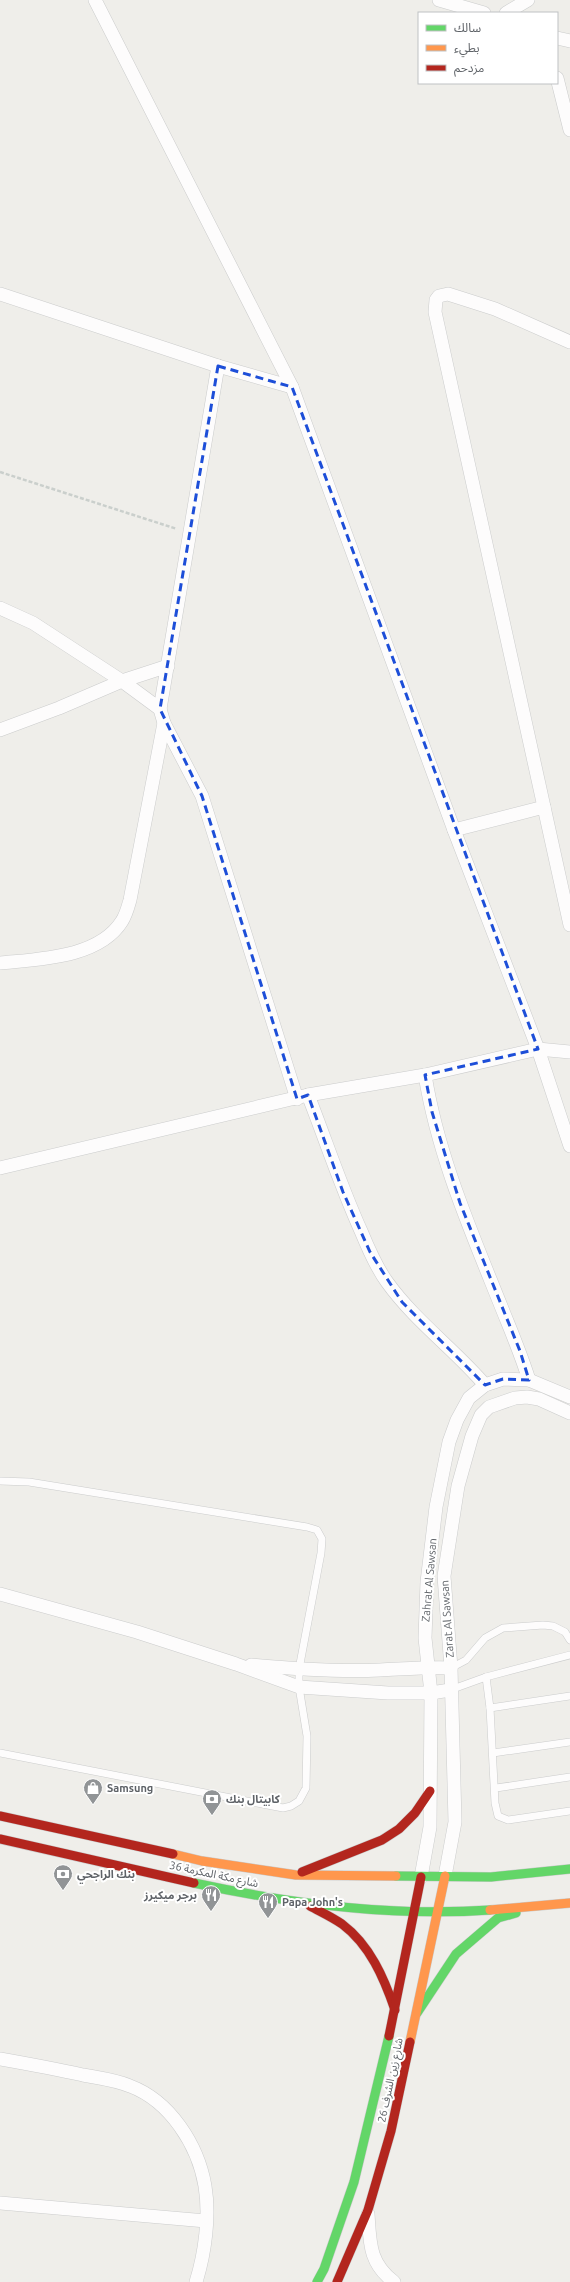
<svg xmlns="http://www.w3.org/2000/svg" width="570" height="2282" viewBox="0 0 570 2282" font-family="Ubuntu,'Noto Sans Arabic',sans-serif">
<rect width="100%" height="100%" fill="#efeeea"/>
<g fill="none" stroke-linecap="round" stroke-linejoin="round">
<g stroke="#cbcccc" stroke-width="8">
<g id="lane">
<polyline points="0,1481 29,1482 307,1527 317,1530 322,1539 321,1553 299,1669 299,1687 307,1736 306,1788 299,1801 291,1806 283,1808 0,1753"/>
<polyline points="451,1668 466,1660 485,1638 503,1628 543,1625 553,1626 565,1632 570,1640"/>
<polyline points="486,1677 490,1708 495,1803 498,1816 508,1820 570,1811"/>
<polyline points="450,1690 486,1677 570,1655"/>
<polyline points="490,1708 570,1696"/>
<polyline points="493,1753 570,1742"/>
<polyline points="496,1788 570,1777"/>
</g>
</g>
<g stroke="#cbcccc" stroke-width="14">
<g id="street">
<polyline points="95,0 292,387 454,830 538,1049 570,1146"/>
<polyline points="439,0 484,13"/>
<polyline points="506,13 528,0"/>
<polyline points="557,38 570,41"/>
<polyline points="557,78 570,130"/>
<polyline points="0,294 218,366 292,387"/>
<polyline points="570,342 495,309 448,294 439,296 436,300 435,312 570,925"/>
<polyline points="0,608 33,623 122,681 168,666"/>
<polyline points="160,709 164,723 202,796 297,1099"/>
<polyline points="0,730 59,708 122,681 160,709 218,366"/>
<polyline points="454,830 544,807"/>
<path d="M 0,963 C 39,959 99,958 122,921 C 126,915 128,907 130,900 L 164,723"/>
<path d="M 425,1075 C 438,1156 471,1231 501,1306 C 511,1331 521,1354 529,1380"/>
<path d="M 308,1095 C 326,1141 341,1187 361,1231 C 368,1248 376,1267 387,1282 C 415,1321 454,1349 485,1385"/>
<polyline points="0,1168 308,1095 425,1075 538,1049 570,1052"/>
<polyline points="0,1594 137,1632 236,1664 299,1687 388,1693 431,1693 450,1690"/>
<path d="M 251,1665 C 294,1669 337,1672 380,1670 C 404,1669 427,1667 451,1668"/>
<polyline points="445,1876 455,1822 451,1668 444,1576 458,1486 472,1436 481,1415 489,1407 515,1398 527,1397 539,1399 570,1413"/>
<polyline points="421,1877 430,1827 431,1693 425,1638 427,1582 436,1507 449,1442 457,1420 469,1398 485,1385 503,1379 529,1380 570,1397"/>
<path d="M 0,2059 C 28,2064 55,2069 83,2075 C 99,2078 116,2080 130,2086 C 170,2101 198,2145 205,2186 C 210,2216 205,2253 196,2282"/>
<polyline points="0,2203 206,2221"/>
<path d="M 368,2214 C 370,2243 369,2263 394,2282"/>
</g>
</g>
<g stroke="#cacacb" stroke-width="10">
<g id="fast">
<polyline points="396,1876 491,1877 570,1869"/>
<path d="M 194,1883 C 291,1904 391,1917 490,1910"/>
<polyline points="417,2013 456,1954 498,1918 516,1913"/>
<polyline points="317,2282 324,2269 354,2182 389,2036"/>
</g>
</g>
<g stroke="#cacacb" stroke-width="10">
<g id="slow">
<polyline points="173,1854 202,1861 296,1875 396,1876"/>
<polyline points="490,1910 570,1903"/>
<polyline points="410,2042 445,1876"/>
</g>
</g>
<g stroke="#cacacb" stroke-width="10">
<g id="jam">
<polyline points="0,1816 173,1854"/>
<polyline points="0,1839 194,1883"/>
<polyline points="302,1872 382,1840 399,1829 415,1813 430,1791"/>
<path d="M 310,1906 C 321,1912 332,1917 342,1924 C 370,1945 384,1978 395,2010"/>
<polyline points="389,2036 421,1877"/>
<polyline points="337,2282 368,2210 391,2131 410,2042"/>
</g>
</g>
<polyline stroke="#cacfcc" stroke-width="2.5" stroke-dasharray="4 2" stroke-linecap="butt" points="0,472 177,529"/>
<use href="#lane" stroke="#fdfcfc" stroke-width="7"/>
<use href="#street" stroke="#fdfcfc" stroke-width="13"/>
<use href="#fast" stroke="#63d668" stroke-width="9"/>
<use href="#slow" stroke="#ff974d" stroke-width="9"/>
<use href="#jam" stroke="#b3261e" stroke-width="9"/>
</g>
<path fill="none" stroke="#1d4ed8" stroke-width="3" stroke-dasharray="8 5" stroke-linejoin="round" d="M 218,366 L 292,387 L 538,1049 L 425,1075 L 432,1112 L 460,1203 L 520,1351 L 529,1380 L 503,1379 L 485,1385 L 402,1302 L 370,1252 L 343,1192 L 308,1095 L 297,1099 L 202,796 L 160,709 Z"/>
<defs>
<g id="shop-pin" transform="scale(1)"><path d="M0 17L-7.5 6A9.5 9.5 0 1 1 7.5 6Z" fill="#919496" stroke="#fff"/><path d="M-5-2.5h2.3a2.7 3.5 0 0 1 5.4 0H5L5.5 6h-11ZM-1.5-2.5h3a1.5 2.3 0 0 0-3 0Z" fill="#fff"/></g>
<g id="bank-pin" transform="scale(1)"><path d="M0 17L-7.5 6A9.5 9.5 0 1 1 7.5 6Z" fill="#919496" stroke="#fff"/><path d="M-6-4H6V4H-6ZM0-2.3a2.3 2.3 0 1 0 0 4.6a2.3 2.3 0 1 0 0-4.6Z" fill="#fff"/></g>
<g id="restaurant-pin" transform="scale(1)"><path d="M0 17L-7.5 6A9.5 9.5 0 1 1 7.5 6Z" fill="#919496" stroke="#fff"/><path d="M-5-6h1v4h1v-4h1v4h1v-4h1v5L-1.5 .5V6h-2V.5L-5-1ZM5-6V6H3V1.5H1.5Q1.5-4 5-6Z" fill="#fff"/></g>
</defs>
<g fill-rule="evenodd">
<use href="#shop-pin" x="93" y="1788"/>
<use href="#bank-pin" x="212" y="1799"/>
<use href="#bank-pin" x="63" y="1874"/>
<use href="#restaurant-pin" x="211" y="1895"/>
<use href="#restaurant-pin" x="268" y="1902"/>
</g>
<g text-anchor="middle" stroke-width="4" stroke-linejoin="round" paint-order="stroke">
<g font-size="11" fill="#5f6368" stroke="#fff">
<text transform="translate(429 1580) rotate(-85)" y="4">Zahrat Al Sawsan</text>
<text transform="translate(447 1619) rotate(-94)" y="4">Zarat Al Sawsan</text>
<text transform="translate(214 1874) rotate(12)" y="4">شارع مكة المكرمة 36</text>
<text transform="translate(390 2080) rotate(-78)" y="4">شارع زين الشرف 26</text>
</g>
<g font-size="11" font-weight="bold" fill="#5f6368" stroke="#fff" text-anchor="start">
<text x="107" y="1792">Samsung</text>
<text x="226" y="1803">كابيتال بنك</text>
<text x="77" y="1878">بنك الراجحي</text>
<text x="197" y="1899" text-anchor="end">برجر ميكيرز</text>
<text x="282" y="1906">Papa John's</text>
</g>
</g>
<rect x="418" y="12" width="140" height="72" fill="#ffffff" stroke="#bfc1c3"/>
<rect x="426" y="25" width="20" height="6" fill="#63d668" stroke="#bfc1c3"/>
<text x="454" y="32" font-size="12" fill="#5f6368">سالك</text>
<rect x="426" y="45" width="20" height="6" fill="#ff974d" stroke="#bfc1c3"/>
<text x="454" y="52" font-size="12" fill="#5f6368">بطيء</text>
<rect x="426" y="65" width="20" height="6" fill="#b3261e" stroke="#bfc1c3"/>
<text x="454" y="72" font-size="12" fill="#5f6368">مزدحم</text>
</svg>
